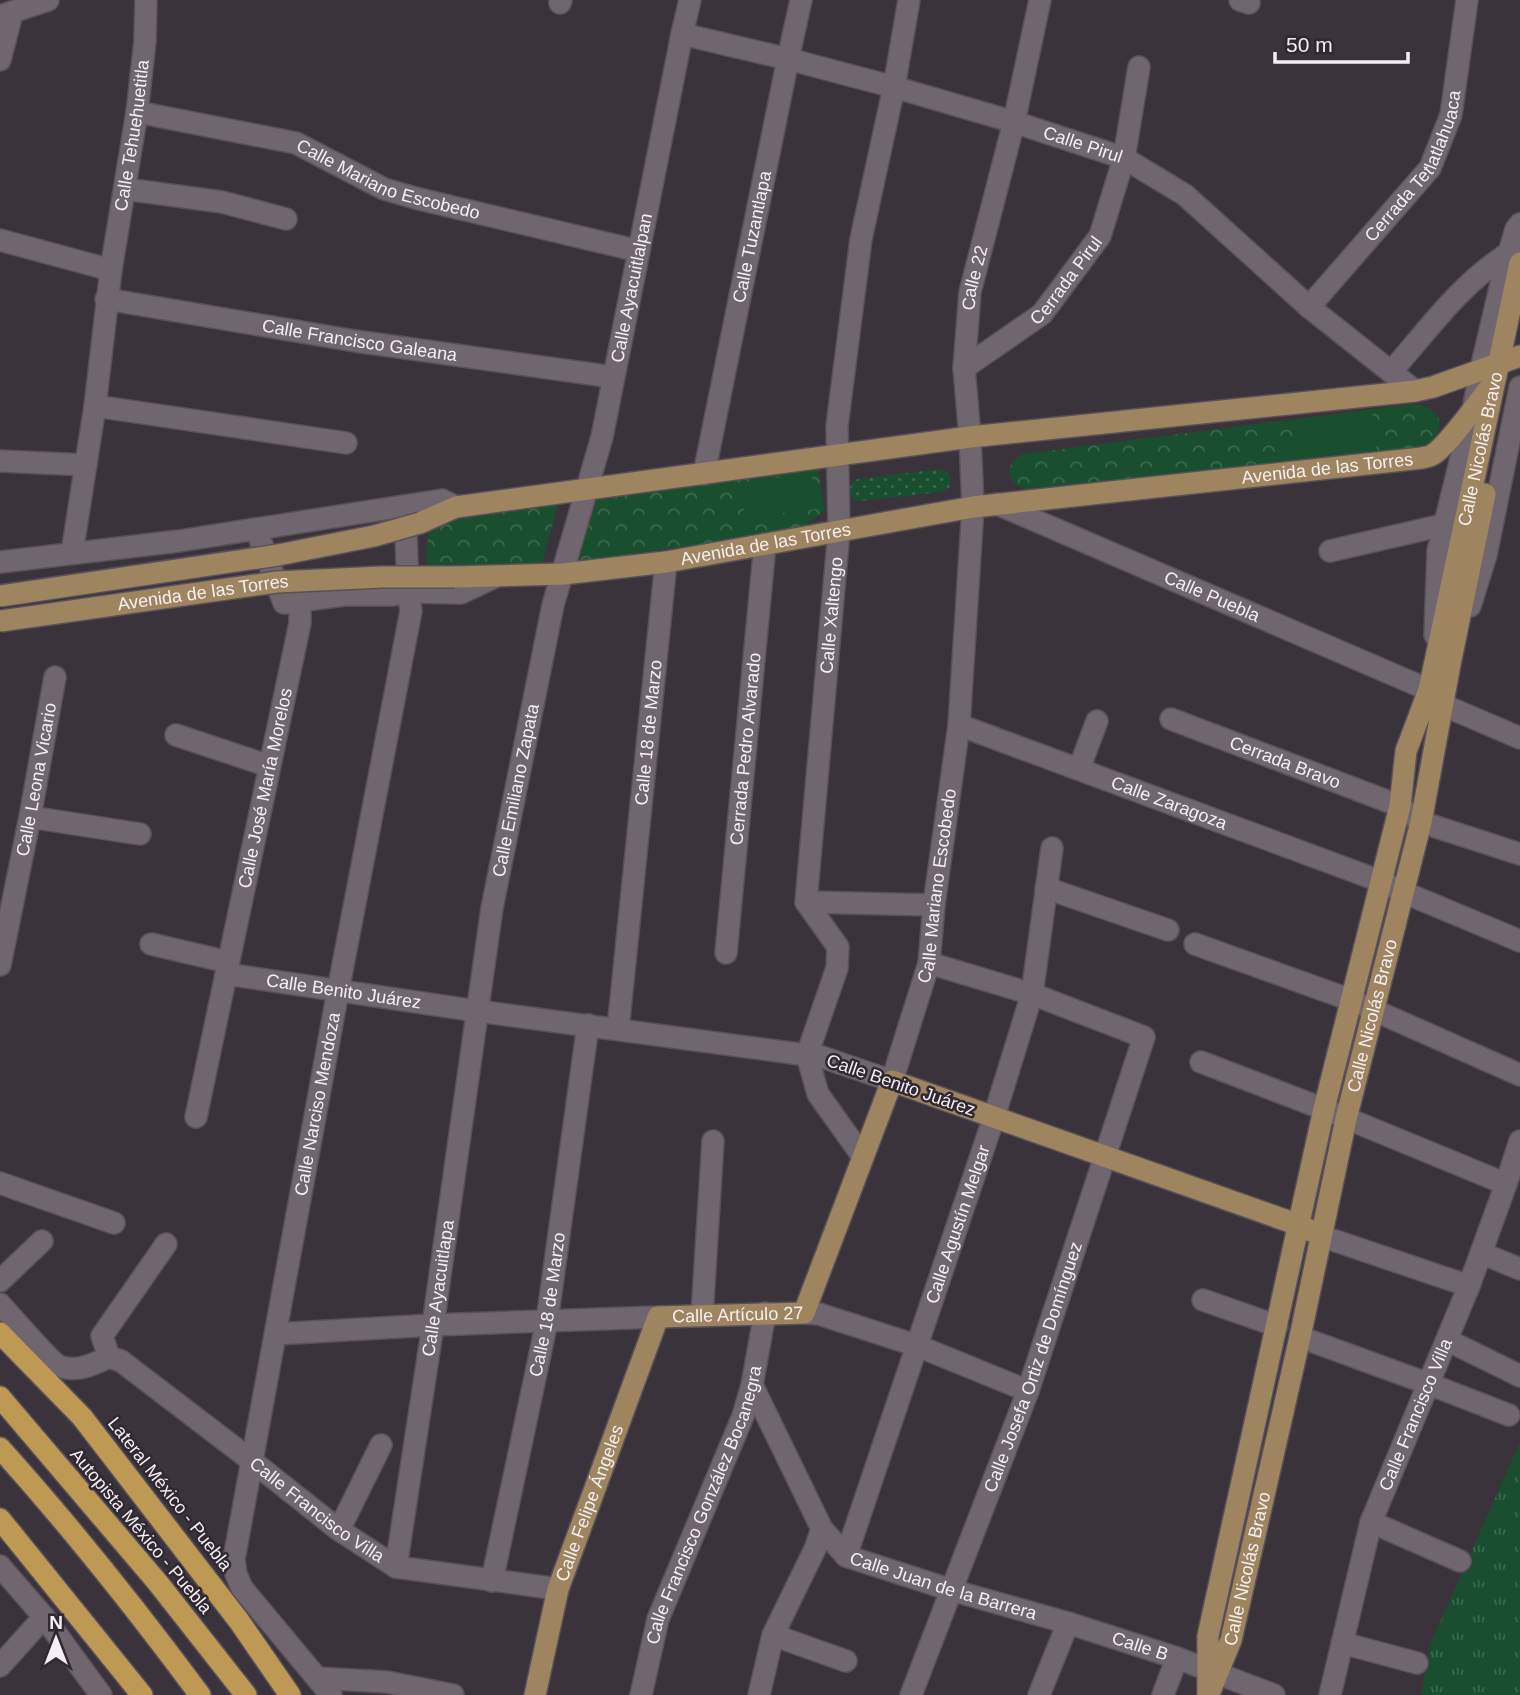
<svg xmlns="http://www.w3.org/2000/svg" width="1520" height="1695" viewBox="0 0 1520 1695" font-family="Arial,sans-serif">
<defs>
<pattern id="grass-tufts" width="24" height="20" patternUnits="userSpaceOnUse" patternTransform="scale(1.75)"><rect width="24" height="20" fill="#194f2e"/><path d="M3 7l-1-3M5 7V3M7 7l1-3M15 17l-1-3M17 17v-4M19 17l1-3" fill="none" stroke="#3b694d"/></pattern>
<pattern id="park-crowns" width="20" height="18" patternUnits="userSpaceOnUse" patternTransform="scale(1.75)"><rect width="20" height="18" fill="#194f2e"/><path d="M2 6a3 3 0 1 1 6 0M12 15a3 3 0 1 1 6 0" fill="none" stroke="#3b694d"/></pattern>
<pattern id="garden-dots" width="8" height="8" patternUnits="userSpaceOnUse" patternTransform="scale(1.75)"><rect width="8" height="8" fill="#194f2e"/><path d="M2 2h.1M6 6h.1" fill="none" stroke="#3b694d" stroke-width="1.8" stroke-linecap="round"/></pattern>
</defs>
<rect width="100%" height="100%" fill="#3b333b"/>
<polygon fill="url(#grass-tufts)" points="1520,1442 1520,1695 1421,1695 1431,1643"/>
<g fill="url(#park-crowns)">
<path d="M 1413,404 C 1419,405 1425,405 1430,409 C 1450,422 1436,443 1418,448 L 1027,489 C 1005,485 1003,464 1023,454 Z"/>
<polygon points="817,463 825,510 799,530 575,562 599,494"/>
<polygon points="559,501 542,563 432,571 426,561 428,535 438,522"/>
</g>
<polygon fill="url(#garden-dots)" points="939,469 947,472 951,478 949,488 942,492 860,501 854,500 849,492 852,482 858,479"/>
<g fill="#194f2e">
<polygon points="1372,410 1377,452 1299,461 1294,419"/>
<polygon points="811,473 816,509 745,518 740,483"/>
</g>
<g fill="none" stroke-linecap="round" stroke-linejoin="round">
<g stroke="#595159" stroke-width="24">
<g id="minor">
<polyline points="1240,0 1249,3"/>
<polyline points="560,3 561,0"/>
<polyline points="0,16 48,0"/>
<path id="s1" d="M 682,34 L 788,59 L 894,87 L 1014,122 L 1124,158 L 1185,195 L 1309,307 L 1415,391"/>
<polyline points="0,60 12,13"/>
<path id="s2" d="M 137,112 L 296,143 L 384,189 L 419,199 L 639,251"/>
<polyline points="125,189 222,202 286,219"/>
<polyline points="0,240 111,270"/>
<path id="s3" d="M 106,299 L 355,341 L 613,377"/>
<path id="s4" d="M 1309,307 L 1430,168 L 1451,115 L 1467,0"/>
<path id="s5" d="M 964,368 L 1042,314 L 1100,236 L 1124,158 L 1139,67"/>
<path d="M 1391,372 C 1427,331 1461,283 1509,253"/>
<polyline points="95,406 346,443"/>
<polyline points="0,461 86,465"/>
<path id="s6" d="M 704,474 L 788,59 L 801,0"/>
<path id="s7" d="M 997,504 L 1429,690 L 1443,705 L 1520,738"/>
<polyline points="256,529 284,603 344,595 392,595 408,592 461,593 497,576"/>
<polyline points="1330,551 1443,525"/>
<path id="s8" d="M 72,553 L 95,406 L 111,270 L 137,112 L 145,41 L 146,0"/>
<polyline points="0,562 179,541 442,500 456,507"/>
<polyline points="1470,606 1486,555 1520,387"/>
<polyline points="1435,635 1438,551 1473,410 1481,369 1505,267 1516,229 1520,224"/>
<path id="s9" d="M 1171,719 L 1400,806 L 1421,822 L 1520,854"/>
<path id="s10" d="M 959,725 L 1380,881 L 1403,892 L 1520,941"/>
<polyline points="176,735 269,766"/>
<polyline points="1079,769 1097,721"/>
<polyline points="30,817 140,834"/>
<polyline points="1046,888 1168,930"/>
<polyline points="806,902 934,905"/>
<polyline points="151,944 228,962"/>
<polyline points="1195,944 1351,1000 1520,1075"/>
<path id="s11" d="M 726,953 L 765,544"/>
<path id="s12" d="M 0,965 L 30,817 L 55,677"/>
<path id="s13" d="M 226,974 L 477,1011 L 822,1057 L 892,1081 L 929,963 L 934,905 L 959,725 L 973,507 L 970,437 L 964,368 L 970,292 L 1014,122 L 1040,0"/>
<path id="s14" d="M 618,1029 L 666,562"/>
<polyline points="1201,1062 1324,1109 1506,1184"/>
<path id="s15" d="M 196,1117 L 300,623 L 300,601"/>
<path id="s16" d="M 863,1157 L 818,1094 L 807,1055 L 837,968 L 838,947 L 806,902 L 839,531 L 837,426 L 861,239 L 894,87 L 909,0"/>
<polyline points="0,1183 114,1223"/>
<polyline points="1321,1236 1469,1286"/>
<polyline points="1481,1253 1520,1269"/>
<polyline points="0,1281 42,1241"/>
<polyline points="1203,1300 1277,1326"/>
<path d="M 0,1304 C 10,1315 53,1365 62,1367 C 79,1372 94,1364 109,1357"/>
<polyline points="804,1313 819,1314 918,1346 1028,1391"/>
<polyline points="702,1315 713,1141"/>
<polyline points="276,1334 433,1325 658,1317"/>
<polyline points="1300,1337 1429,1384 1509,1415"/>
<polyline points="1447,1340 1520,1376"/>
<path id="s17" d="M 109,1357 L 121,1361 L 252,1461 L 339,1530 L 396,1567 L 558,1589"/>
<polyline points="109,1357 102,1336 166,1244"/>
<path id="s18" d="M 752,1385 L 822,1529 L 846,1556 L 951,1590 L 1068,1623 L 1177,1658 L 1274,1695"/>
<polyline points="1371,1522 1460,1561"/>
<polyline points="339,1530 381,1445"/>
<path id="s19" d="M 846,1556 L 994,1117 L 1032,994 L 1052,848"/>
<polyline points="0,1566 44,1617 101,1695"/>
<path id="s20" d="M 396,1567 L 433,1325 L 492,908 L 553,605 L 602,437 L 682,34 L 690,0"/>
<path id="s21" d="M 492,1581 L 547,1321 L 588,1025"/>
<polyline points="773,1635 846,1661"/>
<polyline points="1342,1643 1417,1663"/>
<polyline points="0,1666 44,1617"/>
<polyline points="317,1678 387,1682 453,1695"/>
<path id="s22" d="M 331,1695 L 242,1588 L 236,1574 L 234,1559 L 338,991 L 411,611 L 408,592 L 405,506"/>
<path id="s23" d="M 641,1695 L 658,1619 L 743,1416 L 752,1385 L 765,1313"/>
<polyline points="759,1695 773,1635 815,1549 822,1529"/>
<path id="s24" d="M 911,1695 L 1028,1391 L 1144,1037 L 1032,994 L 929,963"/>
<polyline points="1039,1695 1068,1623"/>
<polyline points="1163,1695 1177,1658"/>
<path id="s25" d="M 1330,1695 L 1371,1522 L 1469,1286 L 1506,1184 L 1520,1141"/>
</g>
</g>
<g stroke="#595159" stroke-width="24">
<g id="major">
<polyline points="420,523 456,507 970,437 1415,391 1433,387 1520,356"/>
<path id="s26" d="M 455,577 L 563,574 L 666,562 L 973,507 L 1422,458 C 1425,457 1429,457 1432,455 C 1447,447 1479,401 1491,386"/>
<path id="s27" d="M 1211,1689 L 1231,1640 L 1300,1337 L 1346,1119 L 1421,822 L 1450,664 L 1485,494"/>
<path id="s28" d="M 535,1695 L 558,1589 L 658,1317 L 804,1313 L 892,1081 L 1299,1225 L 1311,1231"/>
<path id="s29" d="M 1208,1695 L 1208,1636 L 1324,1109 L 1400,806 L 1406,751 L 1429,690 L 1520,263"/>
</g>
</g>
<g stroke="#595159" stroke-width="24">
<g id="highway">
<polyline points="0,1333 82,1417 239,1621 290,1695"/>
<polyline points="0,1397 158,1583 246,1695"/>
<path d="M 0,1448 C 71,1527 137,1610 200,1695"/>
<polyline points="0,1519 142,1695"/>
</g>
</g>
<use href="#minor" stroke="#706670" stroke-width="21"/>
<use href="#major" stroke="#9f855f" stroke-width="21"/>
<use href="#highway" stroke="#be9954" stroke-width="21"/>
<g stroke="#595159" stroke-width="24" stroke-linecap="butt">
<g id="major-bridge">
<polyline points="0,596 278,555 374,536 420,523"/>
<path id="s30" d="M 0,621 L 277,582 L 382,577 L 455,577"/>
</g>
</g>
<use href="#major-bridge" stroke="#9f855f" stroke-width="21"/>
</g>
<g text-anchor="middle" stroke-width="5" stroke-linejoin="round" paint-order="stroke">
<g font-size="18" fill="#f4eff4" stroke="#312931">
<text dy="6" stroke="none"><textPath href="#s8" startOffset="422">Calle Tehuehuetitla</textPath></text>
<text dy="6" stroke="none"><textPath href="#s1" startOffset="416">Calle Pirul</textPath></text>
<text dy="6" stroke="none"><textPath href="#s4" startOffset="178">Cerrada Tetlatlahuaca</textPath></text>
<text dy="6" stroke="none"><textPath href="#s2" startOffset="262">Calle Mariano Escobedo</textPath></text>
<text dy="6" stroke="none"><textPath href="#s6" startOffset="242">Calle Tuzantlapa</textPath></text>
<text dy="6" stroke="none"><textPath href="#s13" startOffset="1488">Calle 22</textPath></text>
<text dy="6" stroke="none"><textPath href="#s5" startOffset="136">Cerrada Pirul</textPath></text>
<text dy="6" stroke="none"><textPath href="#s20" startOffset="1302">Calle Ayacuitlalpan</textPath></text>
<text dy="6" stroke="none"><textPath href="#s3" startOffset="257">Calle Francisco Galeana</textPath></text>
<text dy="6" stroke="none"><textPath href="#s29" startOffset="1278">Calle Nicolás Bravo</textPath></text>
<text dy="6" stroke="none"><textPath href="#s26" startOffset="880">Avenida de las Torres</textPath></text>
<text dy="6" stroke="none"><textPath href="#s26" startOffset="313">Avenida de las Torres</textPath></text>
<text dy="6" stroke="none"><textPath href="#s30" startOffset="205">Avenida de las Torres</textPath></text>
<text dy="6" stroke="none"><textPath href="#s7" startOffset="234">Calle Puebla</textPath></text>
<text dy="6" stroke="none"><textPath href="#s16" startOffset="574">Calle Xaltengo</textPath></text>
<text dy="6" stroke="none"><textPath href="#s14" startOffset="298">Calle 18 de Marzo</textPath></text>
<text dy="6" stroke="none"><textPath href="#s11" startOffset="205">Cerrada Pedro Alvarado</textPath></text>
<text dy="6" stroke="none"><textPath href="#s9" startOffset="122">Cerrada Bravo</textPath></text>
<text dy="6" stroke="none"><textPath href="#s12" startOffset="189">Calle Leona Vicario</textPath></text>
<text dy="6" stroke="none"><textPath href="#s15" startOffset="336">Calle José María Morelos</textPath></text>
<text dy="6" stroke="none"><textPath href="#s20" startOffset="786">Calle Emiliano Zapata</textPath></text>
<text dy="6" stroke="none"><textPath href="#s10" startOffset="224">Calle Zaragoza</textPath></text>
<text dy="6" stroke="none"><textPath href="#s13" startOffset="877">Calle Mariano Escobedo</textPath></text>
<text dy="6" stroke="none"><textPath href="#s13" startOffset="119">Calle Benito Juárez</textPath></text>
<text dy="6" stroke="none"><textPath href="#s27" startOffset="693">Calle Nicolás Bravo</textPath></text>
<text transform="translate(901 1085) rotate(19)" y="6">Calle Benito Juárez</text>
<text dy="6" stroke="none"><textPath href="#s22" startOffset="632">Calle Narciso Mendoza</textPath></text>
<text dy="6" stroke="none"><textPath href="#s19" startOffset="350">Calle Agustín Melgar</textPath></text>
<text dy="6" stroke="none"><textPath href="#s20" startOffset="282">Calle Ayacuitlapa</textPath></text>
<text dy="6" stroke="none"><textPath href="#s21" startOffset="282">Calle 18 de Marzo</textPath></text>
<text dy="6" stroke="none"><textPath href="#s28" startOffset="478">Calle Artículo 27</textPath></text>
<text dy="6" stroke="none"><textPath href="#s24" startOffset="350">Calle Josefa Ortiz de Domínguez</textPath></text>
<text dy="6" stroke="none"><textPath href="#s25" startOffset="294">Calle Francisco Villa</textPath></text>
<text transform="translate(170 1494) rotate(52)" y="6">Lateral México - Puebla</text>
<text dy="6" stroke="none"><textPath href="#s28" startOffset="200">Calle Felipe Ángeles</textPath></text>
<text dy="6" stroke="none"><textPath href="#s23" startOffset="201">Calle Francisco González Bocanegra</textPath></text>
<text dy="6" stroke="none"><textPath href="#s17" startOffset="259">Calle Francisco Villa</textPath></text>
<text transform="translate(141 1531) rotate(50)" y="6">Autopista México - Puebla</text>
<text dy="6" stroke="none"><textPath href="#s27" startOffset="126">Calle Nicolás Bravo</textPath></text>
<text dy="6" stroke="none"><textPath href="#s18" startOffset="298">Calle Juan de la Barrera</textPath></text>
<text dy="6" stroke="none"><textPath href="#s18" startOffset="504">Calle B</textPath></text>
</g>
</g>
<g transform="translate(56 1639)" stroke="#312931" stroke-width="5" paint-order="stroke">
<path d="M0-5L12 26L0 18L-12 26Z" fill="#f4eff4"/>
<text y="-10" font-size="19" font-weight="bold" text-anchor="middle" fill="#f4eff4">N</text>
</g>
<path d="M1275 52v10h133v-10" fill="none" stroke="#f4eff4" stroke-width="3.5"/>
<text x="1286" y="52" font-size="21" fill="#f4eff4" stroke="#312931" stroke-width="5" paint-order="stroke">50 m</text>
</svg>
